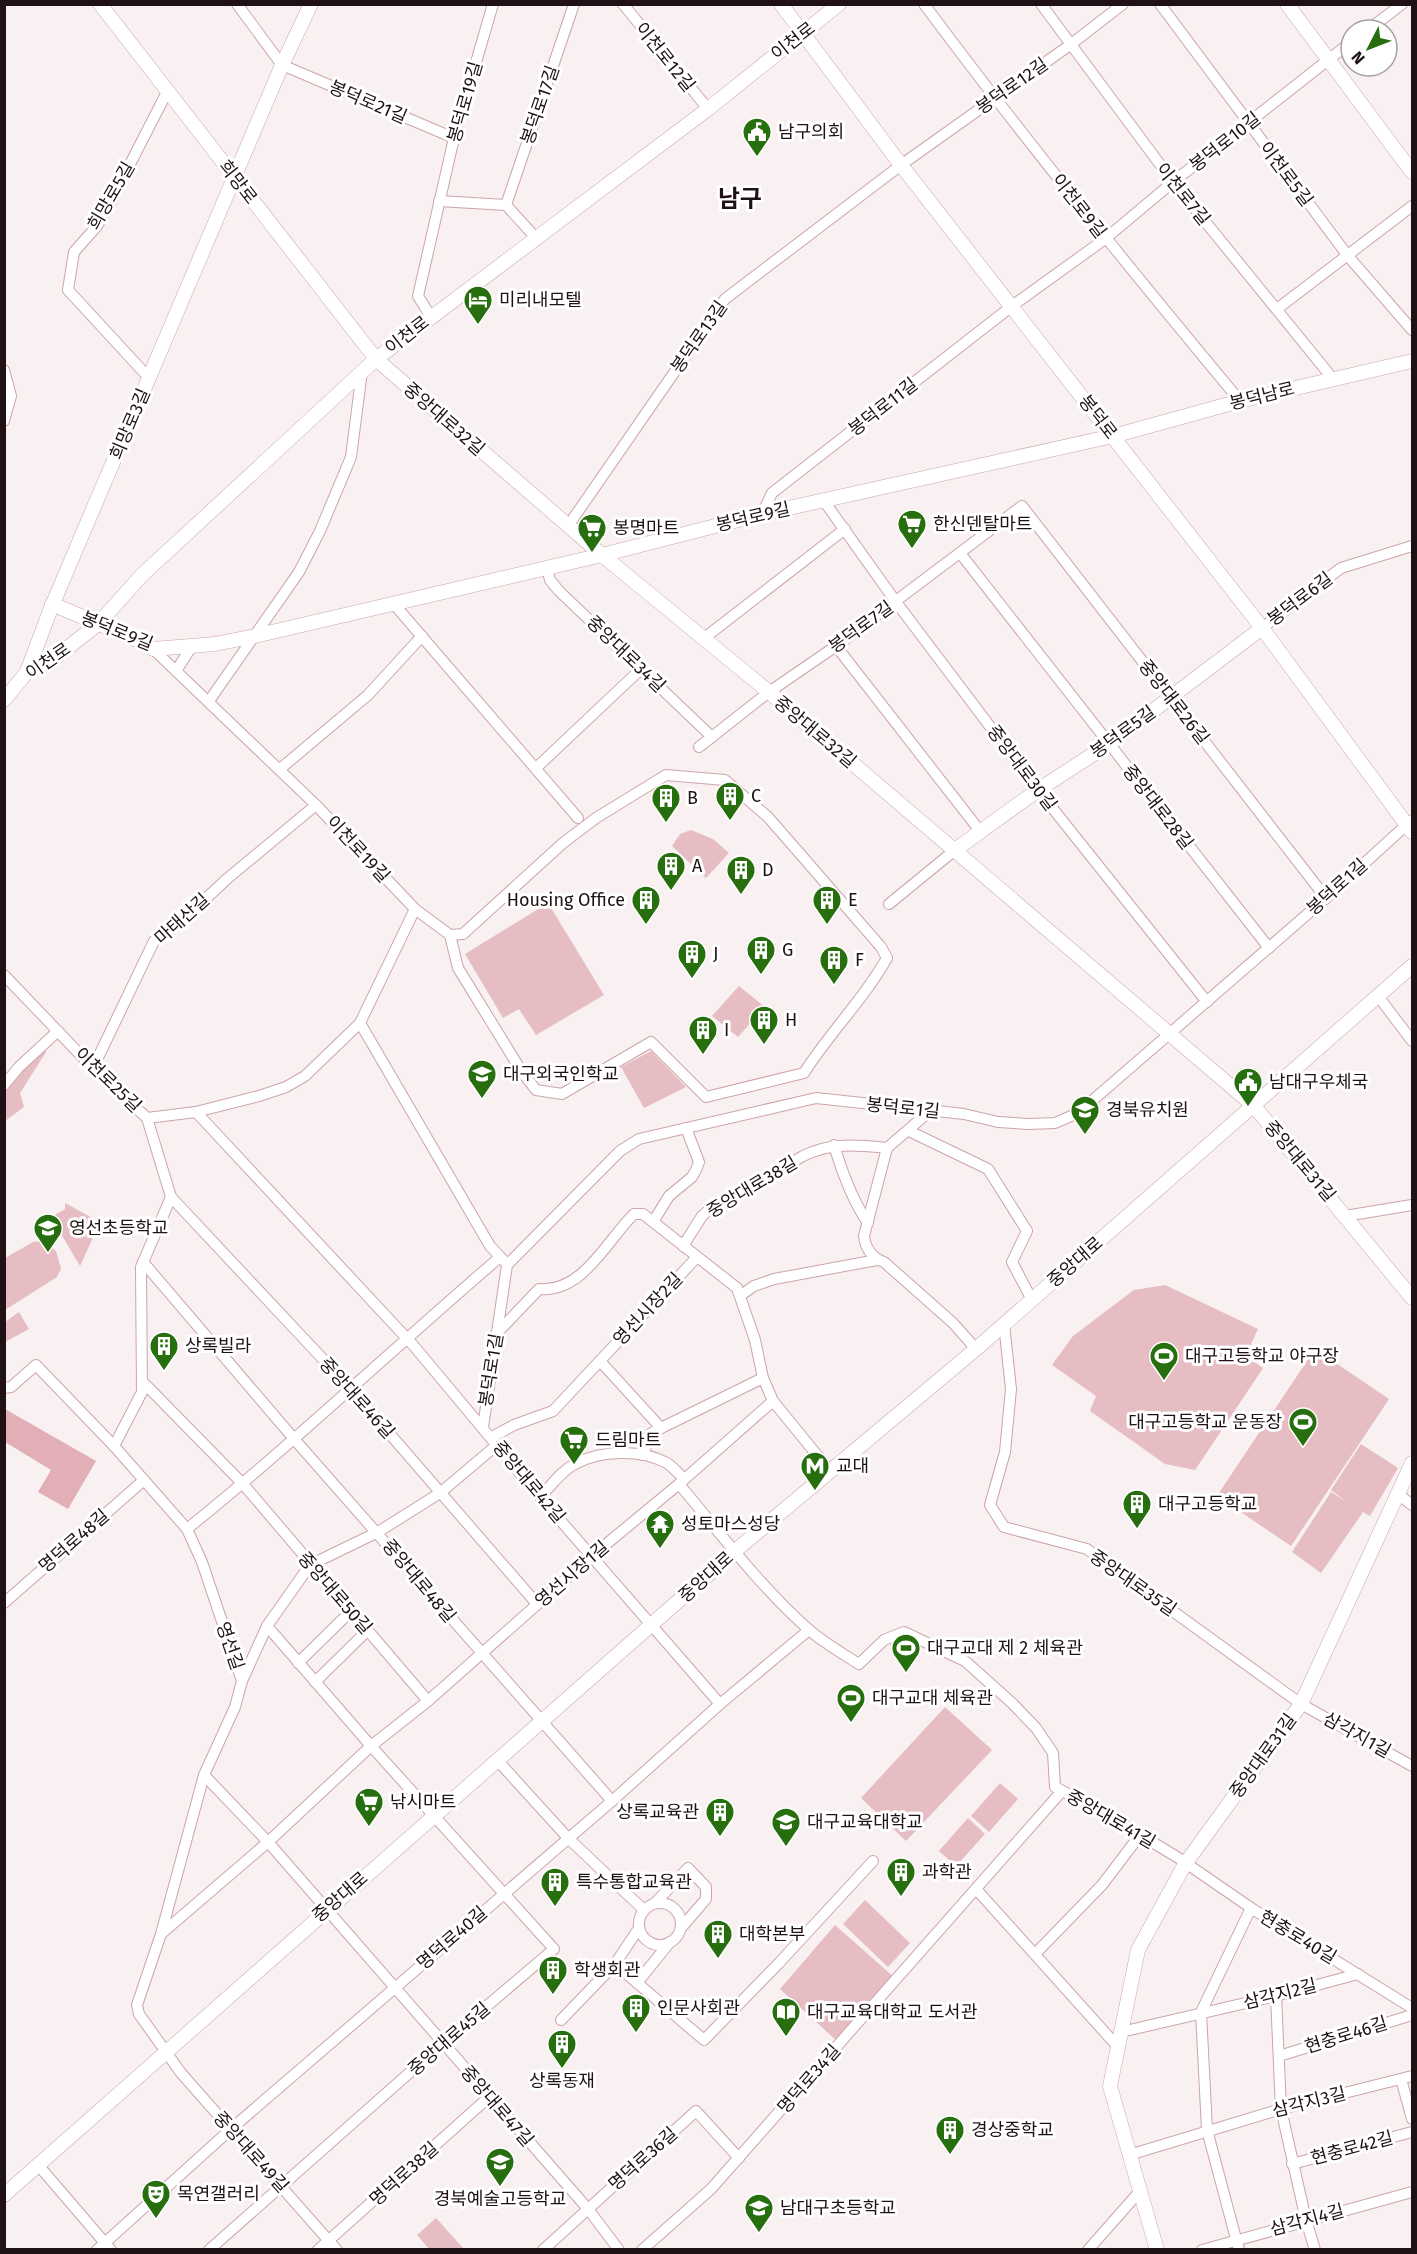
<svg xmlns="http://www.w3.org/2000/svg" width="1417" height="2254" viewBox="0 0 1417 2254" font-family="'Fira Sans','Noto Sans KR',sans-serif">
<rect width="100%" height="100%" fill="#f9f0f1"/>
<g fill="#e6bdc3">
<polygon points="691,830 713,839 729,853 706,878 672,846 680,834"/>
<polygon points="548,903 604,995 536,1035 519,1009 503,1018 465,954"/>
<polygon points="739,986 765,1007 738,1037 712,1016"/>
<polygon points="41,1046 46,1052 20,1093 24,1107 5,1121 5,1085"/>
<polygon points="651,1051 686,1087 644,1108 621,1067"/>
<polygon points="65,1203 100,1222 80,1266 51,1217 65,1209"/>
<polygon points="42,1241 56,1251 61,1269 57,1277 5,1310 5,1258 33,1242"/>
<polygon points="1165,1285 1258,1329 1251,1344 1249,1358 1263,1368 1195,1470 1165,1464 1090,1411 1096,1396 1052,1365 1073,1336 1134,1290"/>
<polygon points="19,1312 29,1329 5,1342 5,1322"/>
<polygon points="1315,1349 1389,1399 1291,1546 1217,1496"/>
<polygon points="1361,1444 1398,1468 1370,1516 1363,1512 1321,1573 1292,1552 1331,1492 1347,1502 1331,1490"/>
<polygon points="945,1707 992,1750 906,1841 861,1798"/>
<polygon points="1000,1783 1018,1799 989,1832 971,1816"/>
<polygon points="968,1818 985,1834 956,1866 939,1851"/>
<polygon points="865,1900 910,1943 888,1967 843,1924"/>
<polygon points="835,1925 896,1979 839,2043 780,1989"/>
<polygon points="436,2218 464,2249 429,2249 417,2235"/>
</g>
<polygon fill="#e2afb7" points="5,1409 96,1461 68,1509 38,1492 51,1470 5,1442"/>
<g fill="none" stroke-linecap="round" stroke-linejoin="round">
<g stroke="#cda4aa" stroke-width="12">
<g id="street">
<polyline points="237,4 282,65 454,138"/>
<polyline points="623,4 708,109"/>
<path d="M 924,4 C 1025,140 1132,271 1240,401"/>
<polyline points="1041,4 1173,182 1333,379"/>
<polyline points="1160,4 1348,256 1412,330"/>
<polyline points="1368,30 1402,4"/>
<polyline points="439,201 506,205 536,238"/>
<polyline points="506,205 574,4"/>
<polyline points="1277,309 1412,206"/>
<polyline points="431,317 418,296 454,138 493,4"/>
<polyline points="4,370 11,396 4,421"/>
<polyline points="150,379 68,290 74,252 97,226 108,207 167,92"/>
<polyline points="824,501 896,602 1038,790 1207,1002"/>
<polyline points="762,514 772,493 1012,306 1105,239 1173,182 1351,42"/>
<polyline points="568,526 725,299 901,165 1070,45 1123,4"/>
<polyline points="960,553 1269,948"/>
<polyline points="547,568 550,580 559,591 712,737"/>
<polyline points="393,603 578,818"/>
<polyline points="1262,628 1341,568 1412,546"/>
<polyline points="703,639 845,529"/>
<polyline points="836,646 980,831"/>
<path d="M 153,649 L 316,805 L 415,909 L 450,935 L 463,934 L 563,843 L 596,818 L 666,775 L 725,780 L 768,817 L 881,947 L 887,958 C 864,999 830,1032 804,1073 L 706,1097 L 651,1042 L 562,1094 L 536,1090 L 522,1072 L 458,968 L 450,935"/>
<polyline points="176,671 192,646"/>
<polyline points="209,701 299,572 320,531 351,457 362,371"/>
<polyline points="699,747 769,692 836,646 1022,506 1326,898"/>
<polyline points="536,768 641,669"/>
<polyline points="280,769 368,695 422,636"/>
<polyline points="889,904 955,850"/>
<polyline points="4,975 93,1068 147,1118 171,1197 141,1267 142,1392 114,1446"/>
<polyline points="1378,996 1412,1041"/>
<polyline points="360,1023 490,1246 504,1261"/>
<polyline points="93,1068 154,941 185,918 228,878 316,805"/>
<polyline points="4,1085 19,1067 58,1031"/>
<polyline points="196,1112 413,1345 540,1497 720,1704"/>
<polyline points="147,1118 196,1112 259,1096 286,1087 305,1076 360,1023 415,909"/>
<polyline points="909,1131 988,1169 1027,1231 1012,1262 1032,1300"/>
<path d="M 834,1145 C 842,1172 852,1200 868,1223"/>
<path d="M 887,1148 L 864,1236 C 865,1248 873,1259 884,1262 L 953,1323 L 976,1349"/>
<polyline points="171,1197 350,1388 537,1604"/>
<polyline points="1345,1216 1412,1205"/>
<polyline points="653,1222 669,1196 692,1177 696,1170 699,1162 686,1128"/>
<path d="M 683,1246 L 702,1216 L 709,1210 L 803,1156 C 830,1142 857,1145 887,1148 L 930,1111"/>
<polyline points="143,1262 295,1440 612,1801"/>
<polyline points="741,1295 754,1286 774,1279 877,1260"/>
<polyline points="1004,1324 1011,1389 1005,1452 990,1505 1004,1527 1087,1549 1301,1704 1412,1766"/>
<path d="M 497,1333 L 539,1289 C 583,1293 607,1240 634,1214 L 643,1214 L 737,1288 L 755,1340 L 763,1378 L 773,1401 L 830,1471"/>
<polyline points="600,1361 661,1428 650,1434 643,1455"/>
<polyline points="142,1381 243,1484 428,1701"/>
<polyline points="4,1388 11,1387 36,1365 114,1446 187,1529 202,1562 242,1681 235,1707 204,1775 161,1934 137,2005 139,2014 181,2073 337,2250"/>
<polyline points="483,1427 507,1265 620,1151 639,1139 816,1098 964,1114 998,1122 1028,1124 1055,1123 1078,1113 1326,898 1412,820"/>
<polyline points="661,1428 763,1378"/>
<polyline points="492,1437 514,1425 553,1411 697,1257"/>
<path d="M 679,1484 C 720,1533 759,1585 807,1628 C 822,1642 842,1653 859,1664 L 884,1640 L 904,1632 L 965,1661 L 1012,1703 L 1036,1728 L 1053,1753 L 1055,1787 L 1104,1813 L 1177,1857 L 1254,1910 L 1412,2008"/>
<polyline points="1398,1494 1412,1505"/>
<path d="M 540,1497 C 551,1486 561,1471 575,1464 C 600,1450 641,1449 667,1463 C 673,1467 679,1474 684,1479"/>
<path d="M 187,1529 C 295,1442 395,1347 500,1257"/>
<polyline points="4,1603 144,1480"/>
<polyline points="298,1663 350,1612"/>
<polyline points="242,1681 267,1626 310,1565 378,1532 440,1493 498,1444"/>
<polyline points="315,1682 367,1631"/>
<polyline points="498,1761 568,1838 644,1910"/>
<polyline points="204,1775 268,1842 588,2209 619,2250"/>
<polyline points="976,1889 1118,2047"/>
<polyline points="655,1903 688,1868 706,1887 706,1899 681,1928"/>
<circle cx="660" cy="1924" r="21"/>
<polyline points="161,1934 268,1842 371,1746 428,1701 593,1555 679,1484 773,1401"/>
<polyline points="1035,1954 1102,1885 1140,1835"/>
<polyline points="615,1964 704,2040 779,1963 873,1861"/>
<polyline points="637,1983 670,1942"/>
<polyline points="1276,1996 1281,2109 1306,2220 1315,2250"/>
<polyline points="561,2020 615,1964 639,1928"/>
<polyline points="1121,2032 1276,1996 1358,1974"/>
<polyline points="1279,2056 1412,2015"/>
<polyline points="1401,2079 1412,2119"/>
<polyline points="1129,2155 1281,2109 1412,2076"/>
<polyline points="1292,2164 1412,2132"/>
<polyline points="39,2166 111,2250"/>
<polyline points="97,2250 231,2129 612,1801 720,1704 809,1630"/>
<polyline points="209,2250 442,2044 554,1949 371,1746 267,1626"/>
<polyline points="318,2250 489,2097"/>
<polyline points="543,2250 696,2111 739,2158"/>
<polyline points="642,2250 711,2189 1062,1791"/>
<polyline points="1088,2250 1140,2191"/>
<polyline points="1202,2250 1412,2192"/>
<polyline points="1239,2250 1207,2130 1201,2012 1251,1908"/>
</g>
</g>
<g stroke="#cda4aa" stroke-width="15">
<g id="secondary">
<polyline points="100,4 376,359 602,555 769,692 1254,1106 1412,1298"/>
<polyline points="781,4 901,165 1262,628 1412,832"/>
<polyline points="1287,4 1412,172"/>
<polyline points="52,604 137,640 153,649 215,644 255,636 602,555 762,514 1113,436 1240,401 1412,361"/>
<polyline points="27,672 51,608 282,65 311,4"/>
<polyline points="4,700 27,672 56,657 99,623 142,575 376,359 708,109 839,4"/>
<polyline points="955,850 1038,790 1109,744 1262,628"/>
<polyline points="4,2195 735,1551 976,1349 1412,966"/>
<polyline points="1157,2250 1110,2086 1138,1950 1185,1864 1301,1704 1412,1463"/>
</g>
</g>
<use href="#street" stroke="#fff" stroke-width="10"/>
<use href="#secondary" stroke="#fff" stroke-width="14"/>
</g>
<defs>
<g id="civic-pin" transform="scale(1.5)"><path d="M0 17L-7.5 6A9.5 9.5 0 1 1 7.5 6Z" fill="#276f0e" stroke="#fff"/><path d="M-.6-6.5H3V-4.5H.6V-3L4-1V1h2V6H-6V1h2V-1L-.6-3ZM-1.2 2.5V6h2.4V2.5Z" fill="#fff"/></g>
<g id="hotel-pin" transform="scale(1.5)"><path d="M0 17L-7.5 6A9.5 9.5 0 1 1 7.5 6Z" fill="#276f0e" stroke="#fff"/><path d="M-6-4.5h1.5V1H6V5H4.5V3h-9V5H-6ZM-4 0a1.8 1.8 0 1 1 3.6 0ZM.5 0V-2.5h3Q6-2.5 6 0Z" fill="#fff"/></g>
<g id="supermarket-pin" transform="scale(1.5)"><path d="M0 17L-7.5 6A9.5 9.5 0 1 1 7.5 6Z" fill="#276f0e" stroke="#fff"/><path d="M-6-5.5h2.5l.6 2H6L4.5 2H-2.5L-4.4-4H-6ZM-1.5 3.2a1.3 1.3 0 1 0 .1 0ZM3 3.2a1.3 1.3 0 1 0 .1 0Z" fill="#fff"/></g>
<g id="building-pin" transform="scale(1.5)"><path d="M0 17L-7.5 6A9.5 9.5 0 1 1 7.5 6Z" fill="#276f0e" stroke="#fff"/><path d="M-4-6H4V6H1V3H-1V6H-4ZM-2.5-4.3h1.7v1.8h-1.7ZM.8-4.3h1.7v1.8H.8ZM-2.5-1h1.7V.8h-1.7ZM.8-1h1.7V.8H.8Z" fill="#fff"/></g>
<g id="school-pin" transform="scale(1.5)"><path d="M0 17L-7.5 6A9.5 9.5 0 1 1 7.5 6Z" fill="#276f0e" stroke="#fff"/><path d="M0-5L7-2L0 1L-7-2ZM-4 1L0 2.5L4 1V4Q0 6-4 4Z" fill="#fff"/></g>
<g id="stadium-pin" transform="scale(1.5)"><path d="M0 17L-7.5 6A9.5 9.5 0 1 1 7.5 6Z" fill="#276f0e" stroke="#fff"/><path d="M0-5a6.5 5 0 1 0 0 10a6.5 5 0 1 0 0-10ZM-3.5-1.8h7v3.6h-7Z" fill="#fff"/></g>
<g id="metro-pin" transform="scale(1.5)"><path d="M0 17L-7.5 6A9.5 9.5 0 1 1 7.5 6Z" fill="#276f0e" stroke="#fff"/><path d="M-5.5 5V-5H-3L0 0L3-5H5.5V5H3V-.5L0 4L-3-.5V5Z" fill="#fff"/></g>
<g id="temple-pin" transform="scale(1.5)"><path d="M0 17L-7.5 6A9.5 9.5 0 1 1 7.5 6Z" fill="#276f0e" stroke="#fff"/><path d="M0-6L5-2H3V0L6.5 2.5H4V6H1.5V3h-3V6H-4V2.5H-6.5L-3 0V-2H-5Z" fill="#fff"/></g>
<g id="university-pin" transform="scale(1.5)"><path d="M0 17L-7.5 6A9.5 9.5 0 1 1 7.5 6Z" fill="#276f0e" stroke="#fff"/><path d="M0-5L7-2L0 1L-7-2ZM-4 1L0 2.5L4 1V4Q0 6-4 4Z" fill="#fff"/></g>
<g id="library-pin" transform="scale(1.5)"><path d="M0 17L-7.5 6A9.5 9.5 0 1 1 7.5 6Z" fill="#276f0e" stroke="#fff"/><path d="M-6-4Q-3-5.5-.7-3.5V5Q-3 3-6 4ZM6-4Q3-5.5 .7-3.5V5Q3 3 6 4Z" fill="#fff"/></g>
<g id="theatre-pin" transform="scale(1.5)"><path d="M0 17L-7.5 6A9.5 9.5 0 1 1 7.5 6Z" fill="#276f0e" stroke="#fff"/><path d="M-5-5.5Q0-4 5-5.5V0Q5 5 0 6Q-5 5-5 0ZM-3.3-2.5H-1v1.5H-3.3ZM1-2.5H3.3v1.5H1ZM-2.8 1Q0 5.5 2.8 1Z" fill="#fff"/></g>
</defs>
<g fill-rule="evenodd">
<use href="#civic-pin" x="757" y="132"/>
<use href="#hotel-pin" x="478" y="300"/>
<use href="#supermarket-pin" x="912" y="524"/>
<use href="#supermarket-pin" x="592" y="528"/>
<use href="#building-pin" x="730" y="796"/>
<use href="#building-pin" x="666" y="798"/>
<use href="#building-pin" x="671" y="866"/>
<use href="#building-pin" x="741" y="870"/>
<use href="#building-pin" x="646" y="900"/>
<use href="#building-pin" x="827" y="900"/>
<use href="#building-pin" x="761" y="950"/>
<use href="#building-pin" x="692" y="954"/>
<use href="#building-pin" x="834" y="960"/>
<use href="#building-pin" x="764" y="1020"/>
<use href="#building-pin" x="703" y="1030"/>
<use href="#school-pin" x="482" y="1074"/>
<use href="#civic-pin" x="1248" y="1082"/>
<use href="#school-pin" x="1085" y="1110"/>
<use href="#school-pin" x="48" y="1228"/>
<use href="#building-pin" x="164" y="1346"/>
<use href="#stadium-pin" x="1164" y="1356"/>
<use href="#stadium-pin" x="1303" y="1422"/>
<use href="#supermarket-pin" x="574" y="1440"/>
<use href="#metro-pin" x="815" y="1466"/>
<use href="#building-pin" x="1137" y="1504"/>
<use href="#temple-pin" x="660" y="1524"/>
<use href="#stadium-pin" x="906" y="1648"/>
<use href="#stadium-pin" x="851" y="1698"/>
<use href="#supermarket-pin" x="369" y="1802"/>
<use href="#building-pin" x="720" y="1812"/>
<use href="#university-pin" x="786" y="1822"/>
<use href="#building-pin" x="901" y="1872"/>
<use href="#building-pin" x="555" y="1882"/>
<use href="#building-pin" x="718" y="1934"/>
<use href="#building-pin" x="553" y="1970"/>
<use href="#building-pin" x="636" y="2008"/>
<use href="#library-pin" x="786" y="2012"/>
<use href="#building-pin" x="562" y="2044"/>
<use href="#building-pin" x="950" y="2130"/>
<use href="#school-pin" x="500" y="2162"/>
<use href="#theatre-pin" x="156" y="2194"/>
<use href="#school-pin" x="759" y="2208"/>
</g>
<g text-anchor="middle" stroke-width="6" stroke-linejoin="round" paint-order="stroke">
<g font-size="18" fill="#201214" stroke="#fff">
<text transform="translate(793 41) rotate(-38)" y="6">이천로</text>
<text transform="translate(665 57) rotate(51)" y="6">이천로12길</text>
<text transform="translate(1012 86) rotate(-35)" y="6">봉덕로12길</text>
<text transform="translate(368 102) rotate(23)" y="6">봉덕로21길</text>
<text transform="translate(465 102) rotate(-74)" y="6">봉덕로19길</text>
<text transform="translate(540 105) rotate(-71)" y="6">봉덕로17길</text>
<text transform="translate(1225 142) rotate(-38)" y="6">봉덕로10길</text>
<text transform="translate(1286 174) rotate(53)" y="6">이천로5길</text>
<text transform="translate(238 182) rotate(52)" y="6">희망로</text>
<text transform="translate(1183 194) rotate(51)" y="6">이천로7길</text>
<text transform="translate(111 196) rotate(-60)" y="6">희망로5길</text>
<text transform="translate(1079 206) rotate(52)" y="6">이천로9길</text>
<text transform="translate(407 335) rotate(-38)" y="6">이천로</text>
<text transform="translate(699 337) rotate(-55)" y="6">봉덕로13길</text>
<text transform="translate(1262 396) rotate(-14)" y="6">봉덕남로</text>
<text transform="translate(883 407) rotate(-38)" y="6">봉덕로11길</text>
<text transform="translate(1098 417) rotate(52)" y="6">봉덕로</text>
<text transform="translate(444 419) rotate(41)" y="6">중앙대로32길</text>
<text transform="translate(130 424) rotate(-67)" y="6">희망로3길</text>
<text transform="translate(753 517) rotate(-13)" y="6">봉덕로9길</text>
<text transform="translate(1300 599) rotate(-37)" y="6">봉덕로6길</text>
<text transform="translate(861 627) rotate(-36)" y="6">봉덕로7길</text>
<text transform="translate(117 631) rotate(22)" y="6">봉덕로9길</text>
<text transform="translate(626 654) rotate(44)" y="6">중앙대로34길</text>
<text transform="translate(48 661) rotate(-35)" y="6">이천로</text>
<text transform="translate(1174 702) rotate(52)" y="6">중앙대로26길</text>
<text transform="translate(815 732) rotate(40)" y="6">중앙대로32길</text>
<text transform="translate(1123 732) rotate(-36)" y="6">봉덕로5길</text>
<text transform="translate(1022 768) rotate(53)" y="6">중앙대로30길</text>
<text transform="translate(1158 807) rotate(52)" y="6">중앙대로28길</text>
<text transform="translate(358 849) rotate(47)" y="6">이천로19길</text>
<text transform="translate(1337 887) rotate(-42)" y="6">봉덕로1길</text>
<text transform="translate(182 919) rotate(-42)" y="6">마태산길</text>
<text transform="translate(108 1080) rotate(44)" y="6">이천로25길</text>
<text transform="translate(903 1108) rotate(6)" y="6">봉덕로1길</text>
<text transform="translate(1300 1161) rotate(50)" y="6">중앙대로31길</text>
<text transform="translate(752 1187) rotate(-31)" y="6">중앙대로38길</text>
<text transform="translate(1075 1262) rotate(-41)" y="6">중앙대로</text>
<text transform="translate(648 1309) rotate(-47)" y="6">영선시장2길</text>
<text transform="translate(491 1370) rotate(-81)" y="6">봉덕로1길</text>
<text transform="translate(357 1398) rotate(48)" y="6">중앙대로46길</text>
<text transform="translate(529 1482) rotate(50)" y="6">중앙대로42길</text>
<text transform="translate(74 1541) rotate(-41)" y="6">명덕로48길</text>
<text transform="translate(572 1574) rotate(-41)" y="6">영선시장1길</text>
<text transform="translate(706 1577) rotate(-42)" y="6">중앙대로</text>
<text transform="translate(419 1581) rotate(50)" y="6">중앙대로48길</text>
<text transform="translate(1133 1583) rotate(35)" y="6">중앙대로35길</text>
<text transform="translate(335 1593) rotate(49)" y="6">중앙대로50길</text>
<text transform="translate(230 1646) rotate(71)" y="6">영선길</text>
<text transform="translate(1357 1735) rotate(29)" y="6">삼각지1길</text>
<text transform="translate(1263 1756) rotate(-54)" y="6">중앙대로31길</text>
<text transform="translate(1111 1819) rotate(30)" y="6">중앙대로41길</text>
<text transform="translate(340 1897) rotate(-41)" y="6">중앙대로</text>
<text transform="translate(1298 1937) rotate(31)" y="6">현충로40길</text>
<text transform="translate(452 1938) rotate(-41)" y="6">명덕로40길</text>
<text transform="translate(1280 1994) rotate(-14)" y="6">삼각지2길</text>
<text transform="translate(1346 2035) rotate(-17)" y="6">현충로46길</text>
<text transform="translate(449 2039) rotate(-41)" y="6">중앙대로45길</text>
<text transform="translate(809 2079) rotate(-49)" y="6">명덕로34길</text>
<text transform="translate(1309 2102) rotate(-14)" y="6">삼각지3길</text>
<text transform="translate(497 2106) rotate(49)" y="6">중앙대로47길</text>
<text transform="translate(1352 2148) rotate(-15)" y="6">현충로42길</text>
<text transform="translate(251 2152) rotate(48)" y="6">중앙대로49길</text>
<text transform="translate(643 2159) rotate(-42)" y="6">명덕로36길</text>
<text transform="translate(404 2174) rotate(-42)" y="6">명덕로38길</text>
<text transform="translate(1307 2220) rotate(-15)" y="6">삼각지4길</text>
</g>
<g font-size="18" fill="#201214" stroke="#fff" text-anchor="start">
<text x="778" y="138">남구의회</text>
<text x="499" y="306">미리내모텔</text>
<text x="933" y="530">한신덴탈마트</text>
<text x="613" y="534">봉명마트</text>
<text x="751" y="802">C</text>
<text x="687" y="804">B</text>
<text x="692" y="872">A</text>
<text x="762" y="876">D</text>
<text x="625" y="906" text-anchor="end">Housing Office</text>
<text x="848" y="906">E</text>
<text x="782" y="956">G</text>
<text x="713" y="960">J</text>
<text x="855" y="966">F</text>
<text x="785" y="1026">H</text>
<text x="724" y="1036">I</text>
<text x="503" y="1080">대구외국인학교</text>
<text x="1269" y="1088">남대구우체국</text>
<text x="1106" y="1116">경북유치원</text>
<text x="69" y="1234">영선초등학교</text>
<text x="185" y="1352">상록빌라</text>
<text x="1185" y="1362">대구고등학교 야구장</text>
<text x="1282" y="1428" text-anchor="end">대구고등학교 운동장</text>
<text x="595" y="1446">드림마트</text>
<text x="836" y="1472">교대</text>
<text x="1158" y="1510">대구고등학교</text>
<text x="681" y="1530">성토마스성당</text>
<text x="927" y="1654">대구교대 제 2 체육관</text>
<text x="872" y="1704">대구교대 체육관</text>
<text x="390" y="1808">낚시마트</text>
<text x="699" y="1818" text-anchor="end">상록교육관</text>
<text x="807" y="1828">대구교육대학교</text>
<text x="922" y="1878">과학관</text>
<text x="576" y="1888">특수통합교육관</text>
<text x="739" y="1940">대학본부</text>
<text x="574" y="1976">학생회관</text>
<text x="657" y="2014">인문사회관</text>
<text x="807" y="2018">대구교육대학교 도서관</text>
<text x="562" y="2087" text-anchor="middle">상록동재</text>
<text x="971" y="2136">경상중학교</text>
<text x="177" y="2200">목연갤러리</text>
<text x="500" y="2205" text-anchor="middle">경북예술고등학교</text>
<text x="780" y="2214">남대구초등학교</text>
</g>
<g font-size="24" font-weight="bold" fill="#201214" stroke="#fff">
<text x="740" y="207">남구</text>
</g>
</g>
<rect width="1417" height="2254" fill="none" stroke="#201214" stroke-width="12"/>
<g transform="translate(1369 48) rotate(228)"><circle r="28" fill="#ffffff" stroke="#a6a0a1" stroke-width="1.5"/>
<path d="M0-4.5L10 22L0 15L-10 22Z" fill="#276f0e"/>
<text y="-9" font-size="16" font-weight="bold" text-anchor="middle" fill="#201214">N</text>
</g>
</svg>
